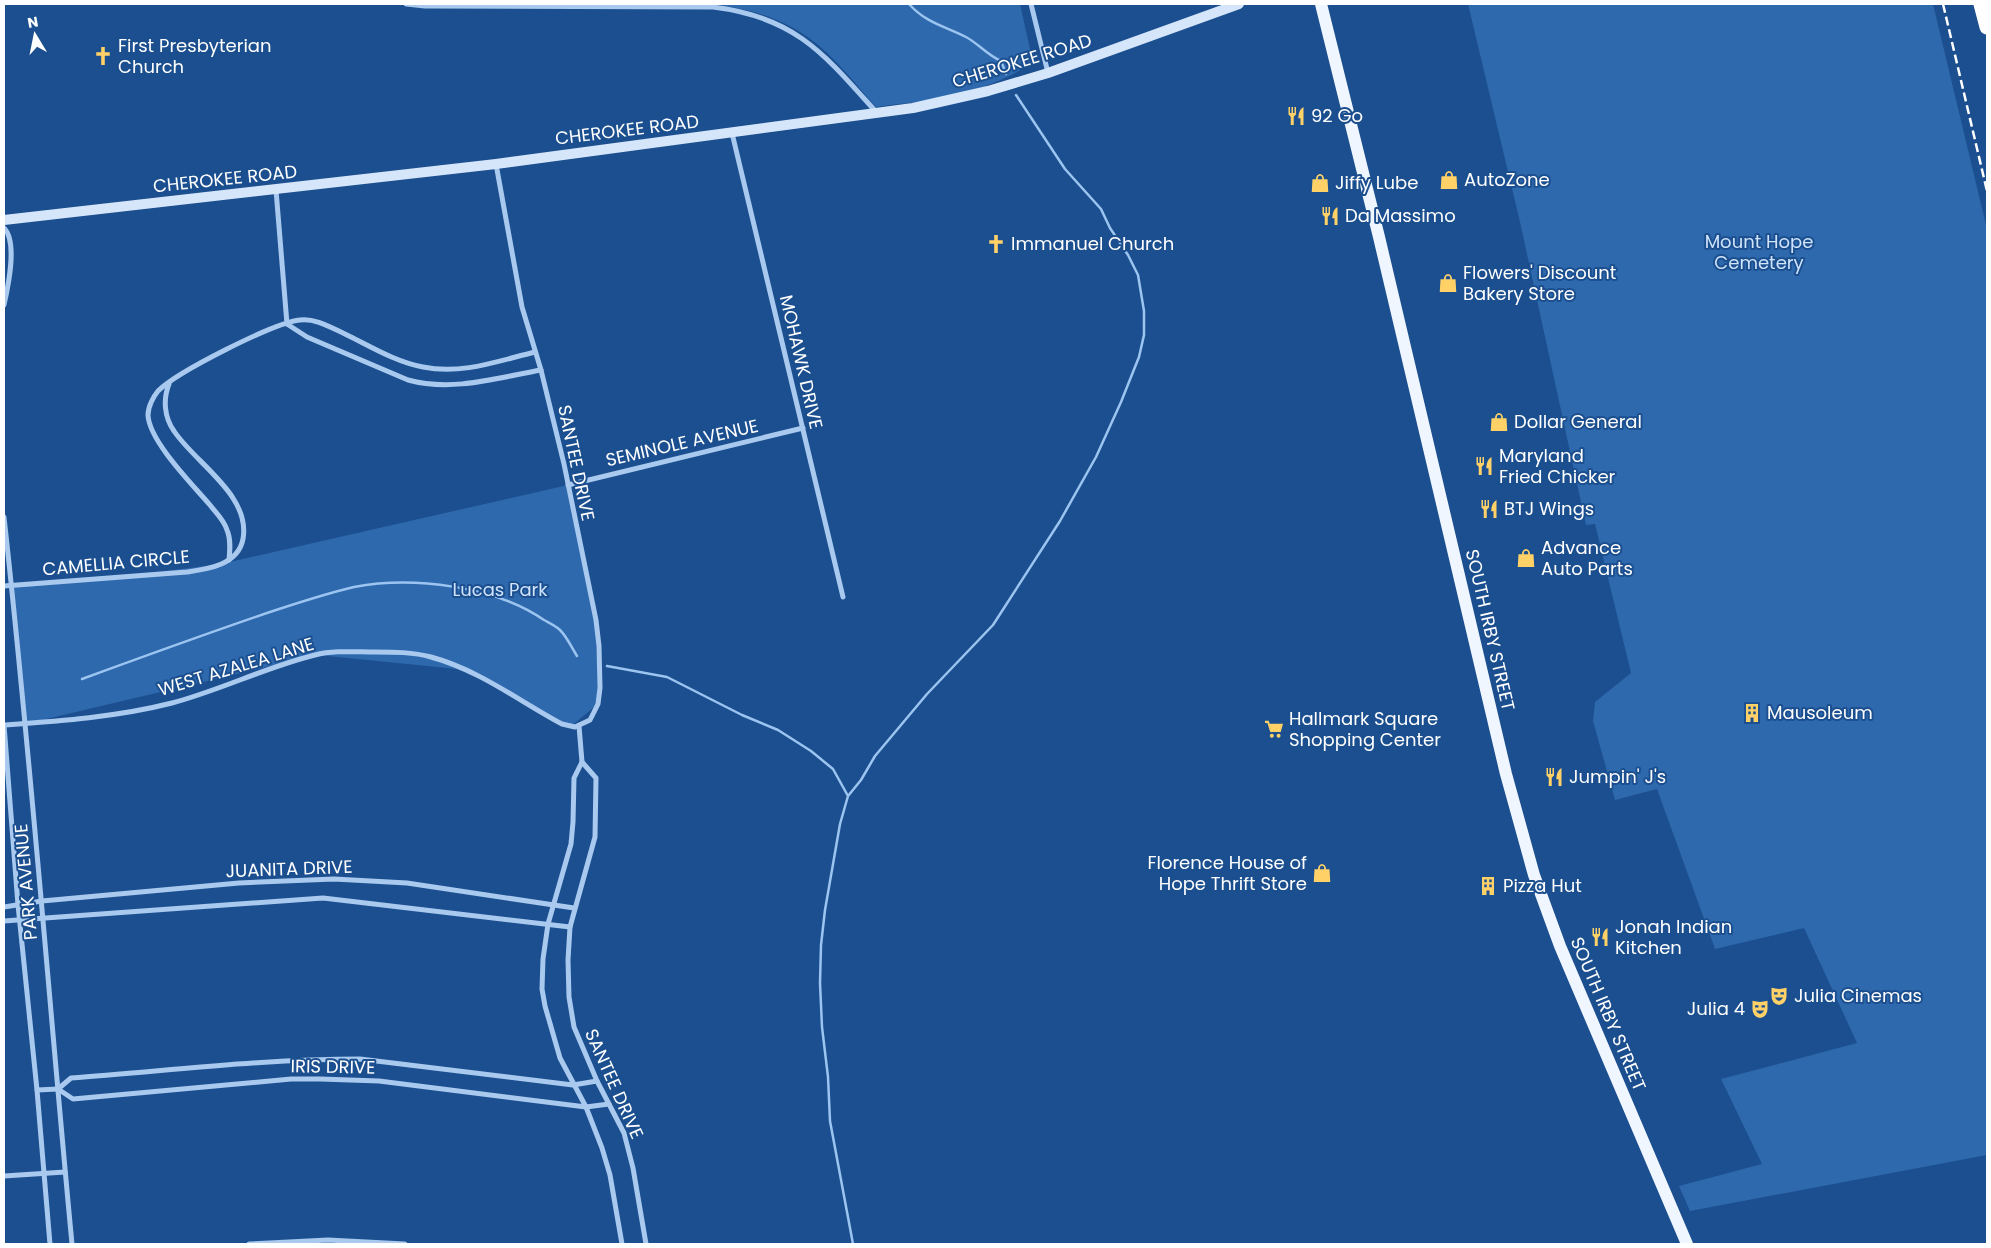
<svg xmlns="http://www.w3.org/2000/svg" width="1991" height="1248" viewBox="0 0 1991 1248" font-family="Poppins,sans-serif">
<rect width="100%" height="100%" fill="#1b4f8f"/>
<g fill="#2e69ad">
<path d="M 711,4 L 1020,4 L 1032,58 C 1027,73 976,90 960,94 C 933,101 904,103 876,107 C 855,84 835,56 809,38 C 780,17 746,8 711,4 Z"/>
<polygon points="1468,4 1933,4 1987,229 1987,1155 1690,1211 1679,1186 1762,1164 1721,1079 1857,1043 1804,928 1715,949 1657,789 1615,800 1593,721 1595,702 1631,673 1595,524 1586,525 1520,222"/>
<polygon points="568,485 596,620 598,704 570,727 467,670 317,655 25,724 11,586 84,581 221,564"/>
</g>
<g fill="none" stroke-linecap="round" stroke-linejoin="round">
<g stroke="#9cc4f0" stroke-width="2.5">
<path d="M 909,4 C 926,23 944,26 966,37 C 979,44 987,55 1001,61 L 1006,74"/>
<polyline points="607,666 667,677 742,715 778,730 811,751 833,769 848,796"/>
<path d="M 82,679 C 142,657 203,635 264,614 C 294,604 324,594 354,587 C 413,576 495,586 544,620 C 549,623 556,626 560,630 C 567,637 572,648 577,656"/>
<polyline points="853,1244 830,1121 828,1077 822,1027 820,983 821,945 825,910 840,824 848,796 861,780 875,756 927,694 993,625 1060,521 1096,457 1121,402 1139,357 1144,335 1144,311 1138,275 1128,255 1110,228 1101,209 1065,169 1016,95"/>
</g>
<g stroke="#a9c9ee" stroke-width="5">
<path d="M 406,4 L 425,6 L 713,7 C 796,17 825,55 877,113"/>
<polyline points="1031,4 1048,73"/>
<polyline points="732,133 843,597"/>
<polyline points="276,190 287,324"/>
<path d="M 4,228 C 18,242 8,287 4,305"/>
<path d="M 287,324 L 307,337 L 408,380 C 452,392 497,378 541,370"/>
<polyline points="568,485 803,428"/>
<path d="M 4,517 C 31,759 49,1002 72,1244"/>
<path d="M 229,560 C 230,550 231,539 227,530 C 224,520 216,513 210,505 C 193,485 149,441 148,415 C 148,407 153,397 158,391 C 177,372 273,323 300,320 C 315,318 330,327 343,333 C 368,345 395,362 423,367 C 461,375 498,361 535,352"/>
<path d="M 4,586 L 187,572 C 208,569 238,565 243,539 C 251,495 195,463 174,431 C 164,417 163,399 169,384"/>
<path d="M 4,725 C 60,721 117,717 172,703 C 221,690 266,667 315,655 C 334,650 355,652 375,652 C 394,652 413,652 431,657 C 479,670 519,701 562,724 L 575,727 L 590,720 L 598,704 L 600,688 L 599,646 L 596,620 L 564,464 L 541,370 L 522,307 L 496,164"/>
<polyline points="4,725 18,905 37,1090 50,1244"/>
<polyline points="579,726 582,762 574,778 573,822 571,844 548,924 543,959 542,989 545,1006 560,1058 586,1107 602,1148 610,1175 622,1244"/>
<polyline points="582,762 596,778 595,837 570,927 568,960 569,997 574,1027 597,1081 624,1133 633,1168 646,1244"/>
<polyline points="4,907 42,901 239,883 334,879 407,883 574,908"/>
<polyline points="4,921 323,898 570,927"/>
<path d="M 58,1089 L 71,1078 C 167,1071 263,1059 360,1059 L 573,1085 L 597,1081"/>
<polyline points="37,1090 58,1089 73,1099 291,1079 320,1079 379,1081 586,1107 609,1104"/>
<polyline points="4,1176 65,1172"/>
<polyline points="249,1244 328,1240 405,1244"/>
</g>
<polyline stroke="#d6e6fa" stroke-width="10" points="4,220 496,164 913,108 988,91 1048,73 1239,4"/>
<polyline stroke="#f0f6ff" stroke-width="12" points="1321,4 1379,237 1506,774 1534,875 1560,946 1687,1244"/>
<polyline stroke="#fff" stroke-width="15" points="1981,4 1987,27"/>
<polyline stroke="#fff" stroke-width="2.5" stroke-dasharray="9 4" stroke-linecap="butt" points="1943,4 1987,191"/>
</g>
<defs>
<g id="church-bare" transform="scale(1.5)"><path d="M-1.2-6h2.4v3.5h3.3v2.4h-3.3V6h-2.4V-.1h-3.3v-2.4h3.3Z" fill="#ffd166" stroke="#1b4f8f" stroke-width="2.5" paint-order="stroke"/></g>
<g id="restaurant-bare" transform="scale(1.5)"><path d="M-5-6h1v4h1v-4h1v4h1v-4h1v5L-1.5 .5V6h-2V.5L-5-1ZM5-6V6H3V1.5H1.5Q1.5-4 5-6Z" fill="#ffd166" stroke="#1b4f8f" stroke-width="2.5" paint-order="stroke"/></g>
<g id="shop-bare" transform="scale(1.5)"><path d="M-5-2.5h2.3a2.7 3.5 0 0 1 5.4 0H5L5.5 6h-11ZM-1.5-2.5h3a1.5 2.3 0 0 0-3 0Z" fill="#ffd166" stroke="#1b4f8f" stroke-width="2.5" paint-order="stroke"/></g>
<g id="building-bare" transform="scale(1.5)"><path d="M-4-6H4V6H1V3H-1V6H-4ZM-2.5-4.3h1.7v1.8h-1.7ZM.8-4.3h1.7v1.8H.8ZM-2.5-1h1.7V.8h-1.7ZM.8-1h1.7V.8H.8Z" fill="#ffd166" stroke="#1b4f8f" stroke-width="2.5" paint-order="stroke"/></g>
<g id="supermarket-bare" transform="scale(1.5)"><path d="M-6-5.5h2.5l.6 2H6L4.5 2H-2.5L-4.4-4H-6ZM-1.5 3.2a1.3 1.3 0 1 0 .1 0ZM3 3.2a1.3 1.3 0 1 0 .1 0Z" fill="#ffd166" stroke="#1b4f8f" stroke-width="2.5" paint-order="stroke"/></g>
<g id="theatre-bare" transform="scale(1.5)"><path d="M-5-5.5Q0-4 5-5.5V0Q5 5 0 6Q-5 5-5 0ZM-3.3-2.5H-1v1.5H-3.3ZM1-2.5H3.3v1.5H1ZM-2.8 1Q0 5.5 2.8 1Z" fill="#ffd166" stroke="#1b4f8f" stroke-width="2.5" paint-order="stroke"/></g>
</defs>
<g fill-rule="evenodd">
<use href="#church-bare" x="103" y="56"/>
<use href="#restaurant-bare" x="1296" y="116"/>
<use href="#shop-bare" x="1449" y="180"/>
<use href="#shop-bare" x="1320" y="183"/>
<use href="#restaurant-bare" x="1330" y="216"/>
<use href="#church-bare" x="996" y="244"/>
<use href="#shop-bare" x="1448" y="283"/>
<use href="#shop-bare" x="1499" y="422"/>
<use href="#restaurant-bare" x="1484" y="466"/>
<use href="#restaurant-bare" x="1489" y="509"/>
<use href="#shop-bare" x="1526" y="558"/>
<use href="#building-bare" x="1752" y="713"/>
<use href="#supermarket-bare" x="1274" y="729"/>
<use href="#restaurant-bare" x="1554" y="777"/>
<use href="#shop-bare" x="1322" y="873"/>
<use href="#building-bare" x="1488" y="886"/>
<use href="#restaurant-bare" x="1600" y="937"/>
<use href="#theatre-bare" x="1779" y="996"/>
<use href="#theatre-bare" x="1760" y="1009"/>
</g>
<g text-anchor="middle" stroke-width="4" stroke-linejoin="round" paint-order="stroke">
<g font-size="18" fill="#fff" stroke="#1b4f8f" text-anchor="start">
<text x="118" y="52">First Presbyterian<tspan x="118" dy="21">Church</tspan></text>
<text x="1311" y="122">92 Go</text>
<text x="1464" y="186">AutoZone</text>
<text x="1335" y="189">Jiffy Lube</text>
<text x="1345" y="222">Da Massimo</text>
<text x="1011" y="250">Immanuel Church</text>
<text x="1463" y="279">Flowers' Discount<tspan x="1463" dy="21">Bakery Store</tspan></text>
<text x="1514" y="428">Dollar General</text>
<text x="1499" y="462">Maryland<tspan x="1499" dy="21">Fried Chicker</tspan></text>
<text x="1504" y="515">BTJ Wings</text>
<text x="1541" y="554">Advance<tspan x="1541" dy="21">Auto Parts</tspan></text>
<text x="1767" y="719">Mausoleum</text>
<text x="1289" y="725">Hallmark Square<tspan x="1289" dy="21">Shopping Center</tspan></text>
<text x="1569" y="783">Jumpin' J's</text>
<text x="1307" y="869" text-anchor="end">Florence House of<tspan x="1307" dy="21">Hope Thrift Store</tspan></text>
<text x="1503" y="892">Pizza Hut</text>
<text x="1615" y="933">Jonah Indian<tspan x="1615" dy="21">Kitchen</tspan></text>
<text x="1794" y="1002">Julia Cinemas</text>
<text x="1745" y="1015" text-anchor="end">Julia 4</text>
</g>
<g font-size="18" fill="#fff" stroke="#1b4f8f">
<text transform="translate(1022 61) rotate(-17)" y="6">CHEROKEE ROAD</text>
<text transform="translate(627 130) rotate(-7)" y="6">CHEROKEE ROAD</text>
<text transform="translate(225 179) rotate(-6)" y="6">CHEROKEE ROAD</text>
<text transform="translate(801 362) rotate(77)" y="6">MOHAWK DRIVE</text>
<text transform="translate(682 443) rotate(-13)" y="6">SEMINOLE AVENUE</text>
<text transform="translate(576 463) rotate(78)" y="6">SANTEE DRIVE</text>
<text transform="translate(116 563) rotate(-5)" y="6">CAMELLIA CIRCLE</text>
<text transform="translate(1490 630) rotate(77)" y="6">SOUTH IRBY STREET</text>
<text transform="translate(236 667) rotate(-17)" y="6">WEST AZALEA LANE</text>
<text transform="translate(289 869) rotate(-2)" y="6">JUANITA DRIVE</text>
<text transform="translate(26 882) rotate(-95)" y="6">PARK AVENUE</text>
<text transform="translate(1608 1014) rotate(67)" y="6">SOUTH IRBY STREET</text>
<text transform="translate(333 1067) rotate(1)" y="6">IRIS DRIVE</text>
<text transform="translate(614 1084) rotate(66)" y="6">SANTEE DRIVE</text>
</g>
<g font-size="18" fill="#cfe3fa" stroke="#1b4f8f">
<text x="1759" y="248">Mount Hope<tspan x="1759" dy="21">Cemetery</tspan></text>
<text x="500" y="596">Lucas Park</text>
</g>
</g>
<rect width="1991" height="1248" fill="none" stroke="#ffffff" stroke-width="10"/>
<g transform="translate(35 35) rotate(350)" stroke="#1b4f8f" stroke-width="4" paint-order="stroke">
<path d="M0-4L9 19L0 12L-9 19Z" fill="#ffffff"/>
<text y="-8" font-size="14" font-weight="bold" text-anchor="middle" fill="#ffffff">N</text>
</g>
</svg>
